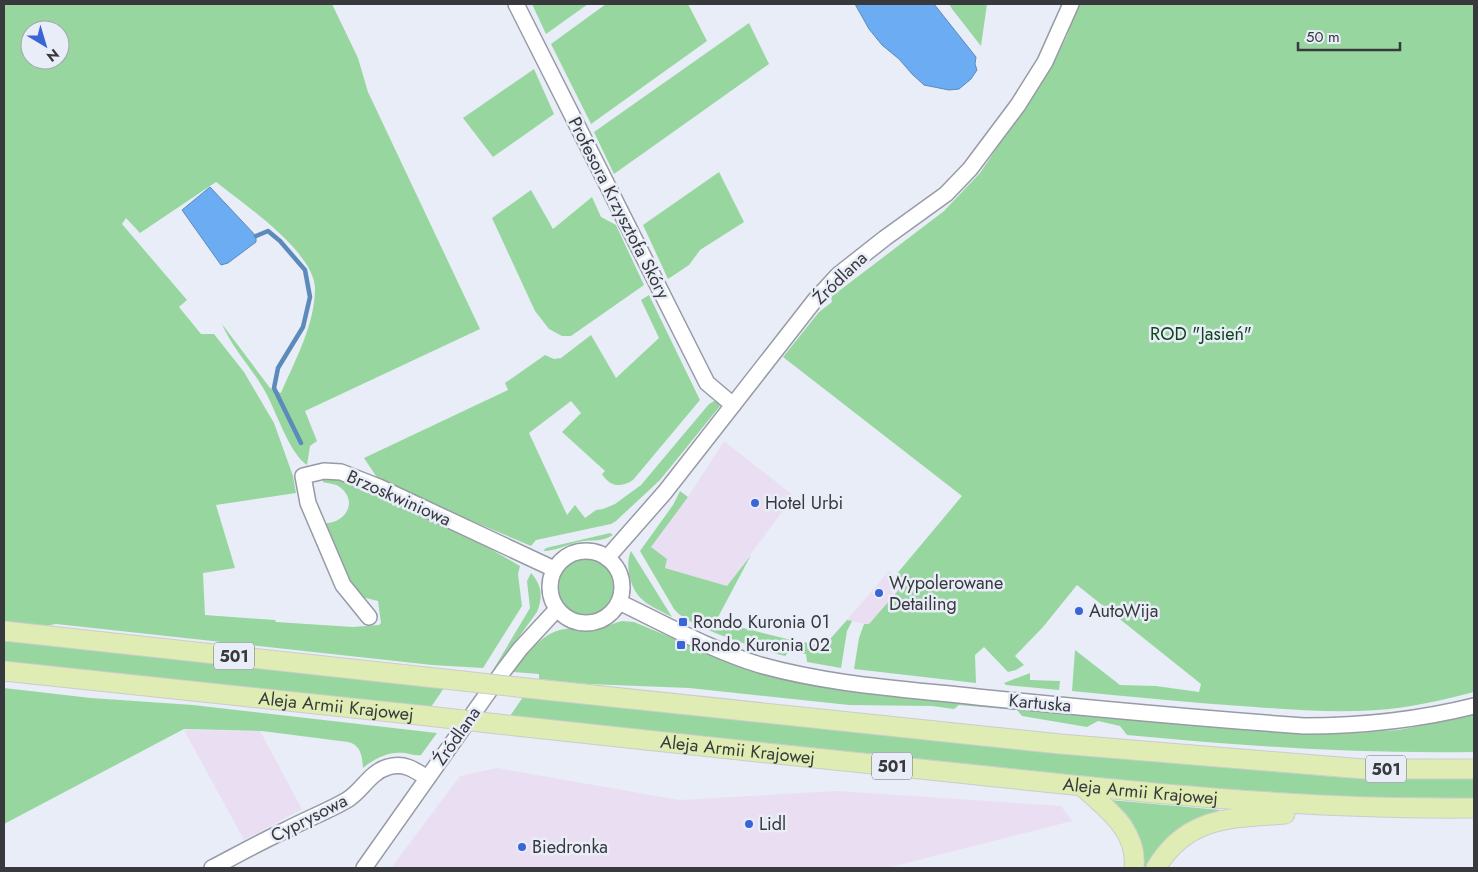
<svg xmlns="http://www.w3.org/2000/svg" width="1478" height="872" viewBox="0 0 1478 872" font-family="Jost,sans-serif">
<rect width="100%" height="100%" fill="#e9edf8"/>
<g fill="#eadef3">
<polygon points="724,441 794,496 727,586 665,568 650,546 688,497"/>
<polygon points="889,571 905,584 869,625 847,620"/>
<polygon points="184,730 260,731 302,809 244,840"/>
<polygon points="497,768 679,800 837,791 1061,806 1072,821 887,868 391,868 460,776"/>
</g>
<g fill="#97d79f" fill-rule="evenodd">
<path d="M 4,4 L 332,4 L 358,58 L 368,92 L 480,329 L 305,411 L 317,441 L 310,446 L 307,465 C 290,454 277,414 267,395 C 254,370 233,350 222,324 L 270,388 L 281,393 C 295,360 315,325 315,288 C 314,252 244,204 216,182 L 140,233 L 126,218 L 122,224 L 187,300 L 179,307 L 201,334 L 214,334 L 244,372 L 274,423 L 293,476 L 296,493 L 216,505 L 235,568 L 203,573 L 205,615 L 275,620 L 276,622 L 353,627 L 379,625 L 381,623 L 378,601 L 362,597 L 348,581 L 320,523 C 344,526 359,503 341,488 C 336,483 329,484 323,482 L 323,478 L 337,479 L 382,497 L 466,535 L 520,566 L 518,574 L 522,606 L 483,668 L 432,665 L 56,624 L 45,626 L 4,621 ZM 30,30 L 60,30 L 60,60 L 30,60 Z"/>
<polygon points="532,4 588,4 546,34"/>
<polygon points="606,4 688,4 707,41 591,124 551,44"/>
<polygon points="949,4 987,4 981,46 952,9"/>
<path d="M 1078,4 L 1474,4 L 1474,692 C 1442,700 1410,708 1377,710 C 1336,713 1295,710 1255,707 C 1194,703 1133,697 1072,691 L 1075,650 L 1120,685 L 1156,686 L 1199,692 L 1201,684 L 1077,585 L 1043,627 L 1015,656 L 1024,665 L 1016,670 L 1008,672 L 984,647 L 975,655 L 976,683 L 854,669 L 859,638 L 864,624 L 869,624 L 904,584 L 895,576 L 962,496 L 783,357 L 819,312 L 832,302 L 831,297 L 944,211 L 980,173 L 1052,66 L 1067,36 Z"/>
<polygon points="749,23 769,64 614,174 594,132"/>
<polygon points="534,69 554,114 493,157 463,118"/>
<polygon points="719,172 744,222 700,250 689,265 668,279 643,225"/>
<polygon points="531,190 553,229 592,197 601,217 616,225 644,285 571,336 562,336 549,329 535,311 492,218"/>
<path d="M 649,295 L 700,400 L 633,480 C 621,488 610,487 602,474 L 605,471 L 562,432 L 581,413 L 571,401 L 529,433 L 567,515 L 575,505 L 585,518 L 596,510 L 603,509 L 615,504 L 641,485 L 709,404 L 714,401 L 718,402 L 720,406 L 660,480 L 616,521 L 611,524 L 536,540 L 531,546 L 380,482 L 364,458 L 508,390 L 505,383 L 545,355 L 554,359 L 561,358 L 591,335 L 616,378 L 659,338 L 641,300 Z"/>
<path d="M 680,491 L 688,497 L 651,547 L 667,559 L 665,568 L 727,586 L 751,555 L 716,621 L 795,641 L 793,648 L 785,656 C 761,649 688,628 674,609 L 640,551 L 673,505 Z"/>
<path d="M 610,533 L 613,535 C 601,543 590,539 578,542 C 565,545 556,551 543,551 L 546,548 Z"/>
<path d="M 631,551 L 672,617 C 652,606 636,602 630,578 C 628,568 627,560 631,551 Z"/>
<circle cx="586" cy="587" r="30"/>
<path d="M 531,573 C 542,585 543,597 537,612 L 495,670 L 493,670 L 530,608 L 527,581 Z"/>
<polygon points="847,620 852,621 847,631 841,668 807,662 806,654 801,653 804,642 823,647"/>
<path d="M 622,621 L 634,622 L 730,662 L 778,677 L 842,690 L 930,700 L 1172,723 L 1278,732 L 1338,734 L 1398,730 L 1452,720 L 1474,714 L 1474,752 C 1358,754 1243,746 1127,735 L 1120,726 L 1098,721 L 1087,727 L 1022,716 L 1017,710 L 959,705 L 954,709 L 932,706 L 849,705 L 689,688 L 588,684 L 539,679 L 539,674 L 513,672 C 526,655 544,630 566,629 C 575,628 584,632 593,631 C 604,629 612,623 622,621 Z"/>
<polygon points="4,641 444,688 431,707 4,662"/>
<polygon points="1030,673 1030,680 1060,681 1059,690 1006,685 1004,683"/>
<path d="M 4,688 L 91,698 L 193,705 L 437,733 L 421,755 C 415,756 411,754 405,753 C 389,751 375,758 363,768 C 362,756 361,745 348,742 L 262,731 L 184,729 L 4,824 Z"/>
<polygon points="523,697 1182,764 1349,778 1474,778 1474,798 1348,797 1181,786 510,716"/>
<path d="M 1110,800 L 1221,810 L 1209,814 L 1148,868 L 1141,868 C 1140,835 1138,820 1110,800 Z"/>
</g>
<g fill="#6cacf2" stroke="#5c8abb">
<polygon points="855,4 934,4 976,57 975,64 977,70 971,79 959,89 949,90 924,85 912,74 899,59 882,45 869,29"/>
<polygon points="210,187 256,236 256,242 228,263 221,265 182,210"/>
</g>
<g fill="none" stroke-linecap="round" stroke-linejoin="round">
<polyline stroke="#5c8abb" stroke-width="4.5" points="256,236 268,231 280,241 305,270 310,297 303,327 278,368 274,388 301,443"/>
<g stroke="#979ba5" stroke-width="18">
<g id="minor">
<polyline points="516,4 707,383 733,405"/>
<circle cx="586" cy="587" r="36"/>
<polyline points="607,558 665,492 815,300 838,275 885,238 946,194 970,169 1018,105 1045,62 1071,4"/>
<path d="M 619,602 C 665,624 711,650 760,665 C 831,685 904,689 977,697 C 1086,708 1195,718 1304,726 C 1362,726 1418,720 1474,706"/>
<polyline points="369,617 343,585 308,503 303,476 324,471 341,472 379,487 554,569"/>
<path d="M 212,868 C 237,855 262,841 288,829 C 307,819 328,811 347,800 C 362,791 370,772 388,767 C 404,762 415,770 427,778"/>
<polyline points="364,868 504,670 520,649 557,609"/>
</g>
</g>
<g stroke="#cbcccc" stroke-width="21">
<g id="major">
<polyline points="4,631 463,681"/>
<path id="s1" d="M 4,671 L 428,716"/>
<polyline points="517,687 1060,744 1364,769 1474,769"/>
<path id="s2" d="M 498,724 C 655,741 811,758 968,774 C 1136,792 1305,810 1474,808"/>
<path d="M 1083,787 C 1107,809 1138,831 1134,868"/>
<path d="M 1156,868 C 1187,816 1232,818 1285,814"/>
</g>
</g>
<use href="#minor" stroke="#fff" stroke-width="15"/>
<use href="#major" stroke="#dfecb3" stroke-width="19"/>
<g stroke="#cbcccc" stroke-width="21" stroke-linecap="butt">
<g id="major-bridge">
<polyline points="463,681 517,687"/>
<polyline points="428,716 498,724"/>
</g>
</g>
<use href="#major-bridge" stroke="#dfecb3" stroke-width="19"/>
</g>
<g fill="#3a65d6" stroke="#e9edf8" stroke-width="2">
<circle cx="755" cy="503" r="5"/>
<circle cx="879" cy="593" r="5"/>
<circle cx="1079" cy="611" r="5"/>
<rect x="678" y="617" width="10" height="10" rx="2.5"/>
<rect x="676" y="640" width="10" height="10" rx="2.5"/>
<circle cx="749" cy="824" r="5"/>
<circle cx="522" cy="847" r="5"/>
</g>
<g text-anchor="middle" stroke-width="5" stroke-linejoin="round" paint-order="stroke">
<g fill="#e9edf8" stroke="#6c6f74" stroke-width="1">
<rect x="214" y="642.5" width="40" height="27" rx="4"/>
<rect x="872" y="752.5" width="40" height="27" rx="4"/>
<rect x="1366" y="755.5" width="40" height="27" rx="4"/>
</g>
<g font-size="16" font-weight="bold" fill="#37393c">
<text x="234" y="662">501</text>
<text x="892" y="772">501</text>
<text x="1386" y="775">501</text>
</g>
<g font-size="18" fill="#37393c" stroke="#e9edf8">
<text transform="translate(619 208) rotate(63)" y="6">Profesora Krzysztofa Skóry</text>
<text transform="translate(840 278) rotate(-44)" y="6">Źródlana</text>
<text transform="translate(399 498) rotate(24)" y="6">Brzoskwiniowa</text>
<text transform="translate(1040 703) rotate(5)" y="6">Kartuska</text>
<text dy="6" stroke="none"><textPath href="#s1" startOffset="334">Aleja Armii Krajowej</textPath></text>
<text transform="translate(457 736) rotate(-55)" y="6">Źródlana</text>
<text dy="6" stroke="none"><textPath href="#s2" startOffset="241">Aleja Armii Krajowej</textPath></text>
<text dy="6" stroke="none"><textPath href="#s2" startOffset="646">Aleja Armii Krajowej</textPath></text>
<text transform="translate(309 818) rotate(-27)" y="6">Cyprysowa</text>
</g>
<g font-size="18" fill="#0e461b" stroke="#e9edf8">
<text x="1201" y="340">ROD "Jasień"</text>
</g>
<g font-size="18" fill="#37393c" stroke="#e9edf8" text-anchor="start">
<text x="765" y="509">Hotel Urbi</text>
<text x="889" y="589">Wypolerowane<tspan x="889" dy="21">Detailing</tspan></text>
<text x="1089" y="617">AutoWija</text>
<text x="693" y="628">Rondo Kuronia 01</text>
<text x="691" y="651">Rondo Kuronia 02</text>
<text x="759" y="830">Lidl</text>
<text x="532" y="853">Biedronka</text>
</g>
</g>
<rect width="1478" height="872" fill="none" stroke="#37393c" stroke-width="10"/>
<g transform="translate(45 45) rotate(142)"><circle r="24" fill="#e9edf8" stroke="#a2a5ad"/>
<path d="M0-4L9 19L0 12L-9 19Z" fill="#3a65d6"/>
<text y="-8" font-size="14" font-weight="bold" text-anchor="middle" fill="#37393c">N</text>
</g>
<path d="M1298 42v8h102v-8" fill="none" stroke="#37393c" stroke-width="2.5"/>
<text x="1306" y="42" font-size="15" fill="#37393c" stroke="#e9edf8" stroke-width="4" paint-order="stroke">50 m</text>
</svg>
